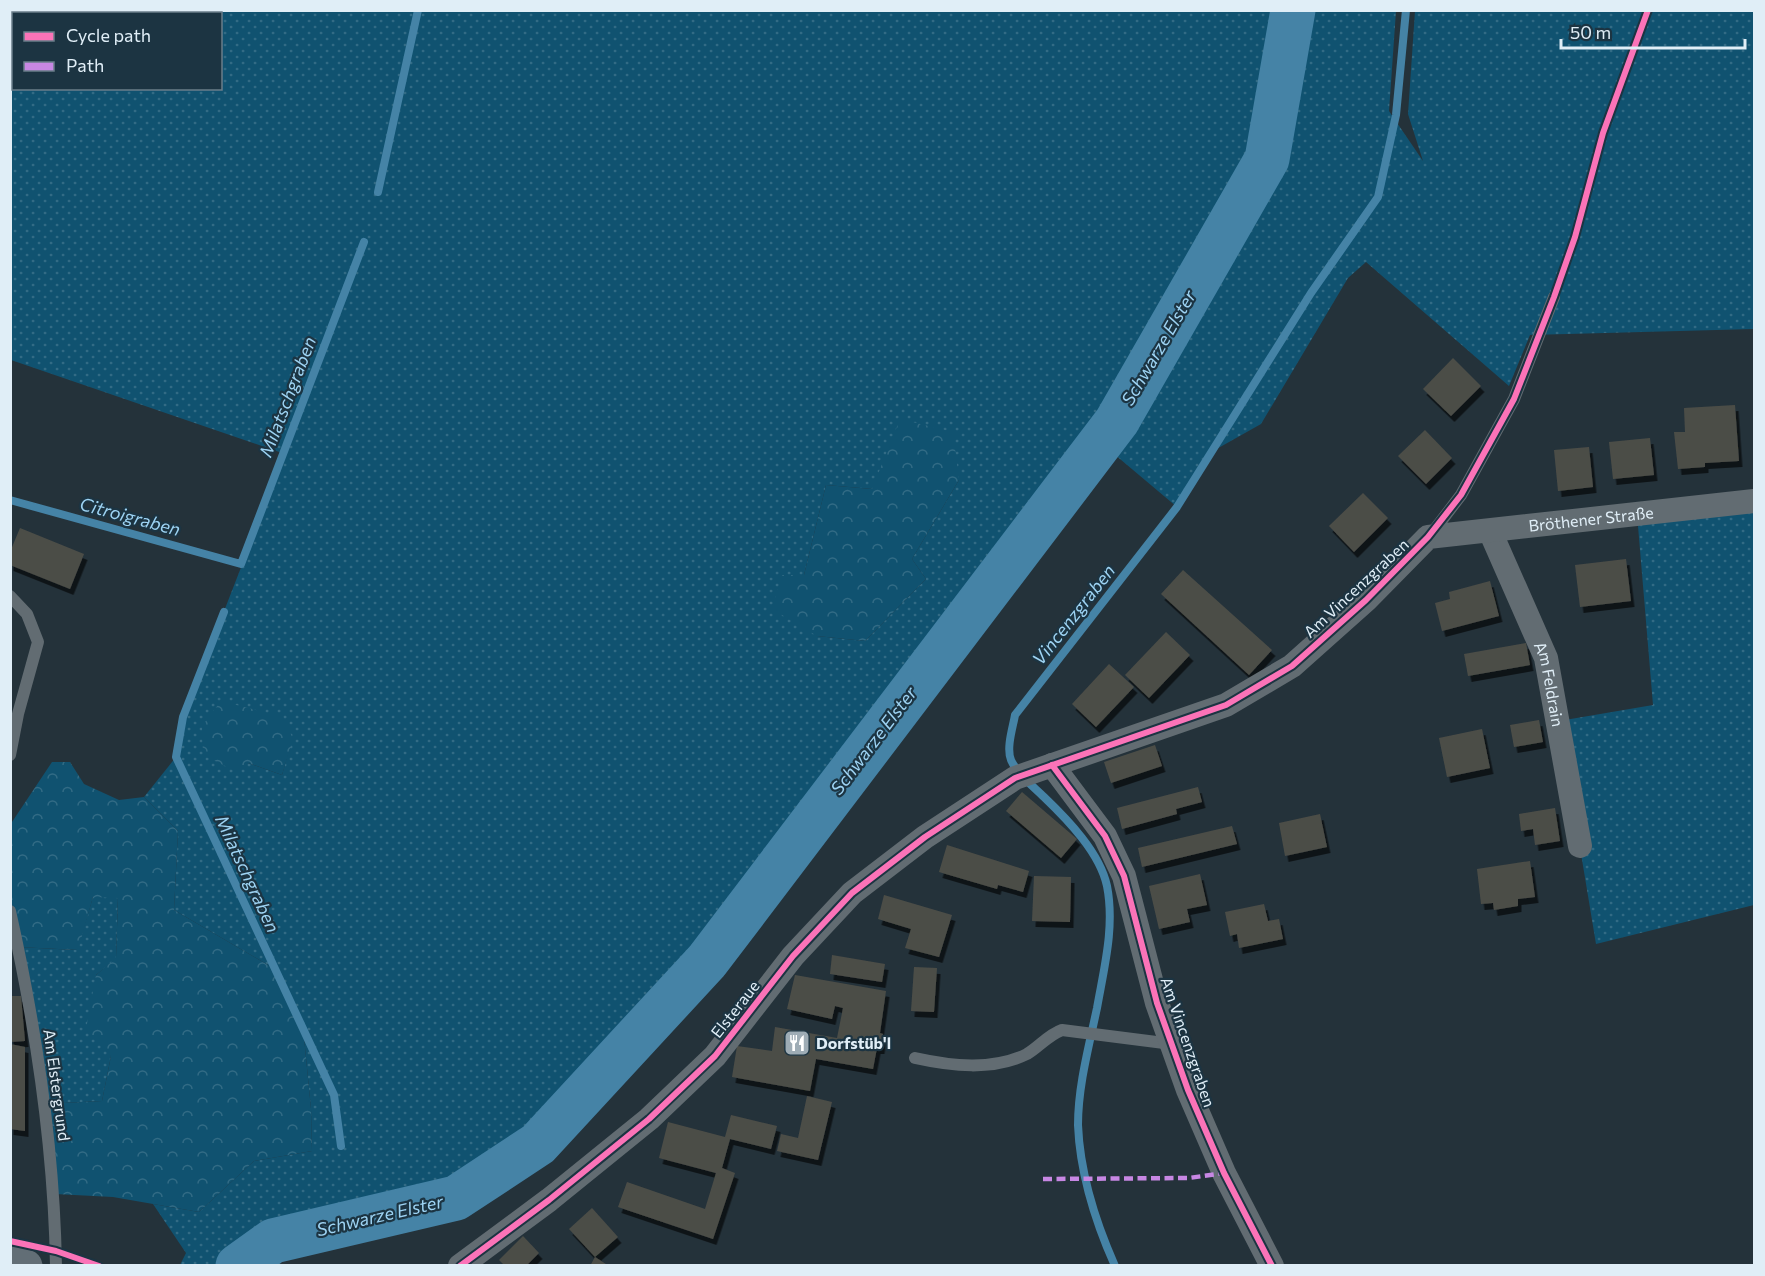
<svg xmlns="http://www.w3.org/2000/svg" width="1765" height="1276" viewBox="0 0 1765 1276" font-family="Commissioner,sans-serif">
<defs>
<pattern id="grass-dots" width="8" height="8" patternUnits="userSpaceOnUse" patternTransform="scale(1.5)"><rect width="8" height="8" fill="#105270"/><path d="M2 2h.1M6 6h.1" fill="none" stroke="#326b85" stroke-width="1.8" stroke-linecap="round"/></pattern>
<pattern id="forest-crowns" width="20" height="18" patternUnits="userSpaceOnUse" patternTransform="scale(1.5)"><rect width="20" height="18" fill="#105270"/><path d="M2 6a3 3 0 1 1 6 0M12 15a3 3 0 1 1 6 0" fill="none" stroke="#326b85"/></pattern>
<filter id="shadow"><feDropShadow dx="3.5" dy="6" stdDeviation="0" flood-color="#0009"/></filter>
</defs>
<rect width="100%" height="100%" fill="#24323a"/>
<g fill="url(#grass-dots)" fill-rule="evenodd">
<path d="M 15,11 L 1396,11 L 1389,111 L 1423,161 L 1408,114 L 1415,11 L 1754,11 L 1754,329 L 1530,335 L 1509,386 L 1366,262 L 1348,278 L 1261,424 L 1213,451 L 1177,507 L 1101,443 L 707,961 L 538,1144 L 456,1198 L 273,1241 L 238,1265 L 180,1265 L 186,1253 L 153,1204 L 199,1212 L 254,1161 L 312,1151 L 311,1109 L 303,1027 L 275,969 L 174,910 L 178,831 L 144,797 L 176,757 L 183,717 L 285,454 L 11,360 L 10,27 L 13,15 L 14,88 L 220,88 L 220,14 L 14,13 ZM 959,480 L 912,559 L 926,579 L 865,641 L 817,636 L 804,575 L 826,485 L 872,489 ZM 292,739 L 282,775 L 248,763 Z"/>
<polygon points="1754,501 1754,905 1596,944 1559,721 1653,705 1637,514"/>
<polygon points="93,897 118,897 116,959 96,975 111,1056 102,1101 43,1104 18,947 77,950"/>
</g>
<g fill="url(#forest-crowns)">
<polygon points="900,419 953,432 959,480 912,559 926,579 865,641 817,636 772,609 782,575 804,575 826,485 872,489"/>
<polygon points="221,701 283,717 293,739 282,775 248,763 233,770 203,755 202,726"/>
<polygon points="52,762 70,762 84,784 119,800 144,797 178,831 174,910 275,969 303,1027 311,1109 312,1151 254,1161 199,1212 113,1197 55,1194 43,1104 102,1101 111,1056 86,1029 96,975 116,958 118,898 93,897 78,950 18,947 11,911 10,825"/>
</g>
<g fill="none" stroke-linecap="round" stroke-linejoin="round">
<g stroke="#4583a6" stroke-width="8">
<polyline points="378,192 418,10"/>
<polyline points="10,500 241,564 364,242"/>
<polyline points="224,612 183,717 176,757 334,1095 341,1146"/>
<path d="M 1115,1266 C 1095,1221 1080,1174 1078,1125 C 1078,1086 1089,1046 1097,1008 C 1104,968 1115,927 1107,886 C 1100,853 1068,820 1044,797 C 1034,787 1017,774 1011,760 C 1006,748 1013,727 1015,715 L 1177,507 L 1311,293 L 1378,197 L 1396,115 L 1406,10"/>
</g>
<polyline stroke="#4583a6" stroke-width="45" points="238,1266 273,1241 456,1198 538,1144 707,961 1117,421 1267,159 1293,10"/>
</g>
<g fill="#4c4d47" filter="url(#shadow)">
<polygon points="1453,358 1481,386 1451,416 1423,389"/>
<polygon points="1735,405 1739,461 1705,463 1705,467 1678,469 1674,432 1685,432 1684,408"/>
<polygon points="1425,430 1452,458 1426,484 1398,456"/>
<polygon points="1650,438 1654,475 1613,479 1609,442"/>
<polygon points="1589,447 1593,487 1558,491 1554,450"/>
<polygon points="1363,493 1388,518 1354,552 1329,526"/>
<polygon points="20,528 84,554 70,589 10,565 10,552"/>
<polygon points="1626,559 1631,601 1580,607 1575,565"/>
<polygon points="1183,570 1272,650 1249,675 1161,594"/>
<polygon points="1490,581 1499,616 1442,631 1435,603 1450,599 1449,592"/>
<polygon points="1166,632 1190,655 1149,698 1125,675"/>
<polygon points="1526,643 1530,665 1468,676 1464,654"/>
<polygon points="1109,664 1134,687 1096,727 1072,704"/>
<polygon points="1539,720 1543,742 1514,747 1510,725"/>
<polygon points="1482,729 1490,768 1447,777 1439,738"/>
<polygon points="1155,745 1162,766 1111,783 1104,762"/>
<polygon points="1198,787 1202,802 1176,809 1177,814 1122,829 1117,808"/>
<polygon points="1022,792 1077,839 1061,858 1006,811"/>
<polygon points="1555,808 1560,841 1535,845 1533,829 1521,831 1519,814"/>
<polygon points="1320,814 1327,847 1285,856 1279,823"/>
<polygon points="1232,826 1237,844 1142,867 1138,848"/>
<polygon points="947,845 1029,871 1023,892 998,885 997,889 939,872"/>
<polygon points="1530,861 1535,897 1518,899 1518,906 1494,910 1493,903 1481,904 1477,869"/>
<polygon points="1200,874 1207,905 1187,909 1190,922 1159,929 1149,886"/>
<polygon points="1034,876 1071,877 1070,922 1032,921"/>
<polygon points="884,895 952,915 939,957 905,948 911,929 878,919"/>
<polygon points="1264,904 1268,921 1279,919 1283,939 1239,948 1237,934 1230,936 1225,912"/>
<polygon points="832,955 885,964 882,982 830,974"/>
<polygon points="914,967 937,968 934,1012 911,1011"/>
<polygon points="795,975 886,991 880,1033 883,1034 881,1048 877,1048 873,1069 816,1059 810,1091 732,1077 737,1046 772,1051 775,1027 837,1038 843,1008 835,1006 832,1019 787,1009"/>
<polygon points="10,996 21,996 25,1041 10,1042"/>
<polygon points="10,1044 25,1047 25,1131 10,1129"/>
<polygon points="807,1096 832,1102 818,1160 777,1151 781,1134 798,1138"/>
<polygon points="731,1115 777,1126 771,1149 730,1139 722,1168 735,1173 713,1239 618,1207 627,1182 705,1209 716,1173 659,1158 668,1122 725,1137"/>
<polygon points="592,1208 618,1237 595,1257 569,1229"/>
<polygon points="523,1236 539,1253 526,1266 505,1266 499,1260"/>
<polygon points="595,1257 609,1266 590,1266"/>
</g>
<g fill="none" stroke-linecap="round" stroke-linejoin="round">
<g stroke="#626c72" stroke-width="12">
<polyline points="1429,537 1461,495 1514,399 1554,297"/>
<polyline points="10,596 27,614 38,642 18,714 10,755"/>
<path d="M 10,911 C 36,1027 54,1147 56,1266"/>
<path d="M 915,1058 C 951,1066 993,1071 1027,1054 C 1039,1047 1048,1035 1062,1030 L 1172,1044"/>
</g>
<g stroke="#626c72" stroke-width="24">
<path id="s1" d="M 1490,531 L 1546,658 L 1580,846"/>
<polyline points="1052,765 1105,836 1124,876 1157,1003 1188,1090 1224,1173 1272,1266"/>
<path id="s2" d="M 460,1266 L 549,1200 L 649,1119 L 715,1056 L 793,956 L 852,893 L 925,837 L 1015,778 L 1226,705 L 1292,666 L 1366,600 L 1428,537 L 1754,501"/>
</g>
<polyline stroke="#626e76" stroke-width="33" points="10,1262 26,1266"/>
<polyline stroke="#c787e3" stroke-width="4.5" stroke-dasharray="9 4.5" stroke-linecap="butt" points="1043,1179 1189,1178 1224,1173"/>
<g stroke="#1c3442" stroke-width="10">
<g id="cycleway">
<polyline points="1052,765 1105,836 1124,876 1157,1003 1188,1090 1224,1173 1272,1266"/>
<polyline points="10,1241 56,1251 99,1266"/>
<polyline points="460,1266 549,1200 649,1119 715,1056 793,956 852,893 925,837 1015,778 1226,705 1292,666 1366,600 1428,537 1461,495 1514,399 1554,297 1575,237 1603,133 1648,10"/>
</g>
</g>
<use href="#cycleway" stroke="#fb73b8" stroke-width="6"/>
</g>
<defs>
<g id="restaurant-square" transform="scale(1.35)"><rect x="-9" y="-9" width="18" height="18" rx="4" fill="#9eacb5" stroke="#1c3442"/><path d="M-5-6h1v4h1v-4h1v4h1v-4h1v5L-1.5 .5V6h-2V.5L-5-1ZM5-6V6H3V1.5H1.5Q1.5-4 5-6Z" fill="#fff"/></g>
</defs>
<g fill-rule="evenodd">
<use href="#restaurant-square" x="797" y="1043"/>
</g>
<g text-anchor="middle" stroke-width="4.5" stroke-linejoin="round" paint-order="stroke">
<g font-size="16" fill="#e0eef7" stroke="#1c3442">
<text dy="6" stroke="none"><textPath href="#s2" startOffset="1395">Bröthener Straße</textPath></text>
<text transform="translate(1356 588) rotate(-43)" y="6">Am Vincenzgraben</text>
<text dy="6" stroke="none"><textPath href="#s1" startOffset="165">Am Feldrain</textPath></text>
<text transform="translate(735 1009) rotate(-52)" y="6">Elsteraue</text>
<text transform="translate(1188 1042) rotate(71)" y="6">Am Vincenzgraben</text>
<text transform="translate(57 1085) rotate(82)" y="6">Am Elstergrund</text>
</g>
<g font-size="16" font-weight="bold" fill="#e0eef7" stroke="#1c3442" text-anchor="start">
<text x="816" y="1049">Dorfstüb'l</text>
</g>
<g font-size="18" font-style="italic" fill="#9dd3f3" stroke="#1c3442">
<text transform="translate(1159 348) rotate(-60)" y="6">Schwarze Elster</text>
<text transform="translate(288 397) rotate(-69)" y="6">Milatschgraben</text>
<text transform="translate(130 517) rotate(15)" y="6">Citroigraben</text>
<text transform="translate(1074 615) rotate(-52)" y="6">Vincenzgraben</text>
<text transform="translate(874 741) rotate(-53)" y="6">Schwarze Elster</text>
<text transform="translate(247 874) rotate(65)" y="6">Milatschgraben</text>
<text transform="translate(380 1216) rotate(-13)" y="6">Schwarze Elster</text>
</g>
</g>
<rect width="1765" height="1276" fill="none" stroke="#e0eef7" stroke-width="24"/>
<rect x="12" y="12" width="210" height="78" fill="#1c3442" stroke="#6a7e8a" stroke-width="1.5"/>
<rect x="24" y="32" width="30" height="9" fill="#fb73b8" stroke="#6a7e8a" stroke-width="1.5"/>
<text x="66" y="42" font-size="18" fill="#e0eef7">Cycle path</text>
<rect x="24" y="62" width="30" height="9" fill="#c787e3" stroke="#6a7e8a" stroke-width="1.5"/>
<text x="66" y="72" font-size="18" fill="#e0eef7">Path</text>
<path d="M1561 39v9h184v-9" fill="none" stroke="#e0eef7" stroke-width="3"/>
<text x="1570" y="39" font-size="18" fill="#e0eef7" stroke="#1c3442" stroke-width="4.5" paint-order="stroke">50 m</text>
</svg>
